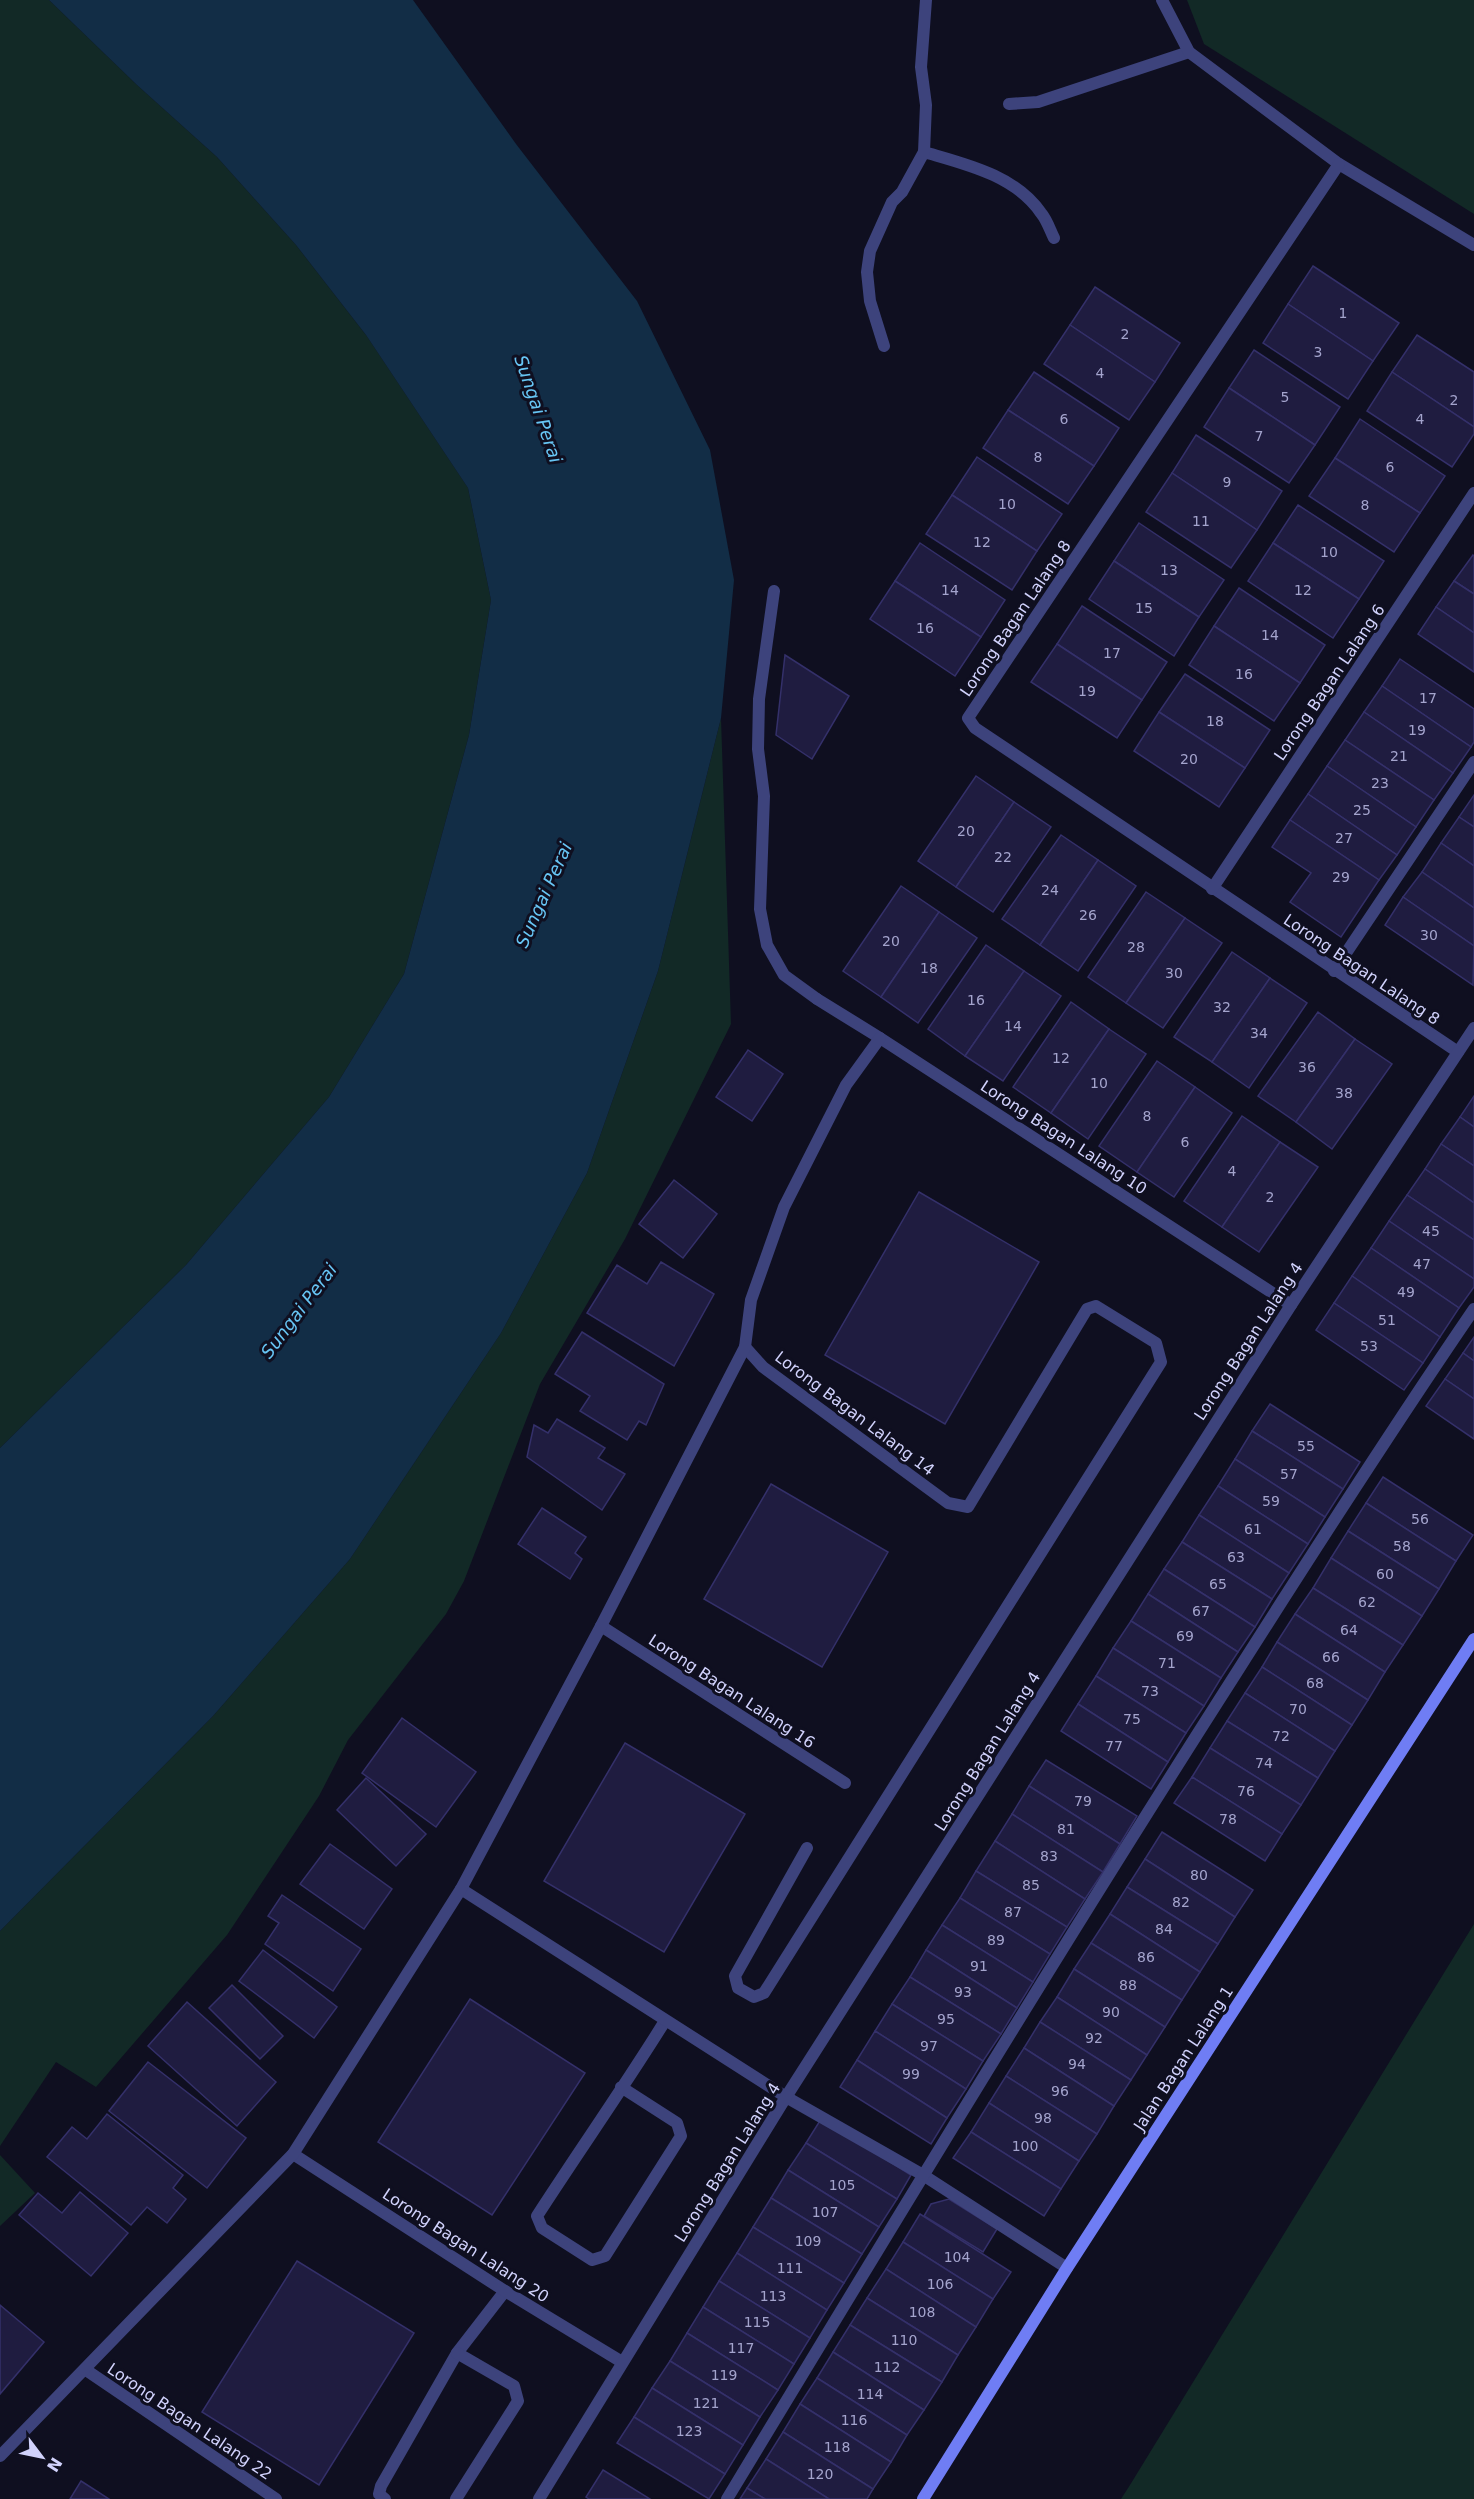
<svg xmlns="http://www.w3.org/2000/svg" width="1474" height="2499" viewBox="0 0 1474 2499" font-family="'DejaVu Sans',sans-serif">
<rect width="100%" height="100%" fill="#0f0f20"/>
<g fill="#122926">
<polygon points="0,0 49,0 137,85 217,157 296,245 366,335 468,488 491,600 469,735 404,974 329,1097 186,1265 0,1448"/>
<polygon points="1187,0 1474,0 1474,214 1204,44"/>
<polygon points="721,718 731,1024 625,1239 540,1384 464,1581 446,1614 348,1740 319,1796 227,1935 96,2087 56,2062 0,2146 0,1931 213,1716 350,1559 501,1333 587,1173 658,971"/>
<polygon points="1474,1924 1474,2499 1121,2499 1130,2485"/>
<polygon points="0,2155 35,2193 0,2226"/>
</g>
<polygon fill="#122d46" points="49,0 413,0 516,144 637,301 710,450 734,580 721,718 658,971 587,1173 501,1333 350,1559 213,1716 0,1931 0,1448 186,1265 329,1097 404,974 469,735 491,600 468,488 366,335 296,245 217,157 137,85"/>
<g fill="#1f1c40" stroke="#34306a" stroke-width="1.5">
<polygon points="1313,266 1399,323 1373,361 1288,304"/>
<polygon points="1095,287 1180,343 1155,382 1070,325"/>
<polygon points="1288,304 1373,361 1348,399 1263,343"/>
<polygon points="1070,325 1155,382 1129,420 1044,364"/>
<polygon points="1417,335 1474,372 1474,427 1392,372"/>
<polygon points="1254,350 1340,407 1315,445 1229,388"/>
<polygon points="1034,372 1119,428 1094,466 1008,410"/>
<polygon points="1392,372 1474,427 1474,434 1452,467 1367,411"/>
<polygon points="1229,388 1315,445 1289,483 1204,427"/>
<polygon points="1008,410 1094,466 1068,504 983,448"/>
<polygon points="1360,419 1445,476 1420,513 1335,458"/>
<polygon points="1196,435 1282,491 1257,530 1172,473"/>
<polygon points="977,457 1062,514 1037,551 952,495"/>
<polygon points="1335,458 1420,513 1394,552 1309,496"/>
<polygon points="1172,473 1257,530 1231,568 1146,512"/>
<polygon points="952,495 1037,551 1012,590 926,534"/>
<polygon points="1298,505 1384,561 1359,599 1273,543"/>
<polygon points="1139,523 1224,580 1199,617 1114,561"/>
<polygon points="920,543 1005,600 981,637 895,581"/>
<polygon points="1273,543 1359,599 1333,638 1248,581"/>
<polygon points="1473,555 1474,556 1474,594 1454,581"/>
<polygon points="1114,561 1199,617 1174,656 1089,599"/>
<polygon points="895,581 981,637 955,676 870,619"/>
<polygon points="1454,581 1474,594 1474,633 1436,607"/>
<polygon points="1239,588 1325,645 1300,683 1214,626"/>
<polygon points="1082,606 1167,662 1142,700 1057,644"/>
<polygon points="1436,607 1474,633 1474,672 1418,634"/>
<polygon points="1214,626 1300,683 1274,721 1189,665"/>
<polygon points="1057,644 1142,700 1117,738 1031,682"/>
<polygon points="785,655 849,696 812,759 776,735"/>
<polygon points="1400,659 1474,709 1474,742 1471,747 1382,686"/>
<polygon points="1185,674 1270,730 1245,768 1159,712"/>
<polygon points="1382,686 1471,747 1453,773 1364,712"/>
<polygon points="1159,712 1245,768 1219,807 1134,751"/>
<polygon points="1364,712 1453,773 1434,800 1345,740"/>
<polygon points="1345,740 1434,800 1416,827 1327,766"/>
<polygon points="1327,766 1416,827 1397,855 1308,794"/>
<polygon points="976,776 1014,802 956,887 918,861"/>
<polygon points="1308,794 1397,855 1379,880 1290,820"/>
<polygon points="1474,795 1474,827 1459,817"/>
<polygon points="1014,802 1051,827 993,912 956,887"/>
<polygon points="1459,817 1474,827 1474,866 1441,843"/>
<polygon points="1290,820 1379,880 1341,937 1290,902 1311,873 1272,847"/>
<polygon points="1061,835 1098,860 1040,945 1002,919"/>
<polygon points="1441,843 1474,866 1474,908 1422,872"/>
<polygon points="1098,860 1136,886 1078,971 1040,945"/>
<polygon points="1422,872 1474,908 1474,946 1403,897"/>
<polygon points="901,886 939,912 881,997 843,971"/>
<polygon points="1146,892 1185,918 1126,1003 1088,977"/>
<polygon points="1403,897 1474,946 1473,985 1385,925"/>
<polygon points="939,912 977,938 918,1023 881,997"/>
<polygon points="1185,918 1222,943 1163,1028 1126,1003"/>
<polygon points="986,945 1024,971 965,1056 928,1029"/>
<polygon points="1232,952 1270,978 1212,1062 1174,1037"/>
<polygon points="1024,971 1061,996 1003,1081 965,1056"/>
<polygon points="1270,978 1307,1003 1249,1088 1212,1062"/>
<polygon points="1071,1002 1109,1029 1051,1113 1013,1087"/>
<polygon points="1318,1012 1355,1039 1296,1122 1258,1096"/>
<polygon points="1109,1029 1146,1054 1088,1139 1051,1113"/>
<polygon points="1355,1039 1392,1064 1332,1149 1296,1122"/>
<polygon points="748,1050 783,1074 752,1121 716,1097"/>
<polygon points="1157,1061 1195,1087 1137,1172 1099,1146"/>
<polygon points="1195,1087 1232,1113 1174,1197 1137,1172"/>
<polygon points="1474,1096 1474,1127 1460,1117"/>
<polygon points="1242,1116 1280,1142 1222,1227 1184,1201"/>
<polygon points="1460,1117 1474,1127 1474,1166 1441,1144"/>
<polygon points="1280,1142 1318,1167 1259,1252 1222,1227"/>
<polygon points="1441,1144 1474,1166 1474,1203 1425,1169"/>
<polygon points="1425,1169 1474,1203 1474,1240 1407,1195"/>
<polygon points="674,1180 717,1214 683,1258 639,1224"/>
<polygon points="919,1192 1039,1262 945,1424 825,1355"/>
<polygon points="1407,1195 1474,1240 1474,1279 1389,1221"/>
<polygon points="1389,1221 1474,1279 1474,1287 1459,1308 1371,1248"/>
<polygon points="1371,1248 1459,1308 1440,1337 1352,1276"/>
<polygon points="661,1262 714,1294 674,1366 587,1313 617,1265 647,1284"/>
<polygon points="1352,1276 1440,1337 1423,1363 1334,1303"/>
<polygon points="1334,1303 1423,1363 1404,1390 1316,1330"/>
<polygon points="582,1332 664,1384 646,1425 639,1421 627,1440 580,1411 590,1396 555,1374"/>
<polygon points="1474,1337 1474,1361 1463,1353"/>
<polygon points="1463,1353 1474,1361 1474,1399 1445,1379"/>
<polygon points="1445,1379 1474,1399 1474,1439 1426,1406"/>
<polygon points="1270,1404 1360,1462 1343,1489 1252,1431"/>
<polygon points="557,1419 605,1448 598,1458 625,1474 602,1510 527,1457 534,1425 548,1433"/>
<polygon points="1252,1431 1343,1489 1325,1517 1235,1459"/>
<polygon points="1235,1459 1325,1517 1308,1544 1218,1486"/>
<polygon points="1383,1477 1473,1535 1456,1561 1366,1503"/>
<polygon points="771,1484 888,1552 822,1667 704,1599"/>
<polygon points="1218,1486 1308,1544 1289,1573 1199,1515"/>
<polygon points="1366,1503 1456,1561 1439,1589 1348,1531"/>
<polygon points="542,1508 586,1537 575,1553 582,1559 570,1579 518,1544"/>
<polygon points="1199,1515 1289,1573 1272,1599 1182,1542"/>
<polygon points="1348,1531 1439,1589 1422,1616 1331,1558"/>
<polygon points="1182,1542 1272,1599 1255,1627 1164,1569"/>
<polygon points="1331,1558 1422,1616 1403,1645 1313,1588"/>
<polygon points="1164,1569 1255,1627 1238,1652 1148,1594"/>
<polygon points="1313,1588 1403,1645 1385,1672 1295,1614"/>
<polygon points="1148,1594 1238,1652 1221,1678 1131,1621"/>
<polygon points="1295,1614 1385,1672 1368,1700 1277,1642"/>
<polygon points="1131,1621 1221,1678 1204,1706 1113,1648"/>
<polygon points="1277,1642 1368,1700 1352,1725 1262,1667"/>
<polygon points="1113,1648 1204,1706 1186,1733 1096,1676"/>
<polygon points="1262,1667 1352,1725 1335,1751 1245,1693"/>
<polygon points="1096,1676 1186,1733 1168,1762 1078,1704"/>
<polygon points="1245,1693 1335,1751 1318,1778 1227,1721"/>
<polygon points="1078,1704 1168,1762 1151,1789 1061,1731"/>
<polygon points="402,1718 476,1772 436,1827 362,1773"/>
<polygon points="1227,1721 1318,1778 1301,1805 1210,1748"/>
<polygon points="625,1743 745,1814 664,1952 544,1881"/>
<polygon points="1210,1748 1301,1805 1282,1834 1192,1777"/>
<polygon points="1046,1760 1137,1816 1120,1844 1029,1786"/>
<polygon points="1192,1777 1282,1834 1265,1861 1174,1803"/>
<polygon points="366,1778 426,1834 396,1866 337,1810"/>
<polygon points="1029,1786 1120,1844 1103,1872 1012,1814"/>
<polygon points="1012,1814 1103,1872 1085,1899 995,1841"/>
<polygon points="1162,1832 1253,1890 1235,1917 1145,1859"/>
<polygon points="995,1841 1085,1899 1067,1927 976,1871"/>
<polygon points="330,1844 392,1889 364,1929 300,1884"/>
<polygon points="1145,1859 1235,1917 1218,1944 1127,1887"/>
<polygon points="976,1871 1067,1927 1050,1954 960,1898"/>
<polygon points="1127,1887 1218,1944 1200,1972 1110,1914"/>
<polygon points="282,1895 361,1949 333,1991 265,1944 279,1923 268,1916"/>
<polygon points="960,1898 1050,1954 1033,1982 942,1925"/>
<polygon points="1110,1914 1200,1972 1182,2000 1091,1943"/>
<polygon points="942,1925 1033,1982 1017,2008 926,1950"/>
<polygon points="1091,1943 1182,2000 1165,2027 1074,1969"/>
<polygon points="263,1950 337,2007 314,2038 239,1981"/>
<polygon points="926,1950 1017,2008 1001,2034 910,1977"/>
<polygon points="1074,1969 1165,2027 1147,2055 1057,1997"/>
<polygon points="910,1977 1001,2034 983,2061 892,2004"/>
<polygon points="232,1985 283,2036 260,2059 209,2008"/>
<polygon points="1057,1997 1147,2055 1131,2080 1040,2022"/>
<polygon points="470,1999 585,2073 492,2215 378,2142"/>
<polygon points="187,2002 276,2082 237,2126 148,2046"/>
<polygon points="892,2004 983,2061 966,2089 875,2031"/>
<polygon points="1040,2022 1131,2080 1114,2106 1024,2048"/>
<polygon points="875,2031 966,2089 947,2118 857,2060"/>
<polygon points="1024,2048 1114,2106 1097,2134 1006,2076"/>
<polygon points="857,2060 947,2118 931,2144 840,2087"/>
<polygon points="148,2062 246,2138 207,2188 109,2111"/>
<polygon points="1006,2076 1097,2134 1079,2161 989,2103"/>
<polygon points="989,2103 1079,2161 1061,2189 971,2132"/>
<polygon points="107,2114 183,2175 173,2188 186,2199 167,2223 147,2207 131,2225 47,2157 72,2127 87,2139"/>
<polygon points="821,2119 911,2175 897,2199 806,2143"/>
<polygon points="971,2132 1061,2189 1044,2216 953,2158"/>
<polygon points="806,2143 897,2199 879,2227 788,2170"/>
<polygon points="788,2170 879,2227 862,2254 771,2198"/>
<polygon points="80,2192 128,2233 91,2276 19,2215 38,2193 62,2213"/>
<polygon points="771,2198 862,2254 844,2283 753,2227"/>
<polygon points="949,2199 997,2229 983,2252 924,2216 931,2204"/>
<polygon points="920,2214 1011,2272 993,2299 903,2242"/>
<polygon points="753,2227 844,2283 827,2310 737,2253"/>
<polygon points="903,2242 993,2299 976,2327 886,2269"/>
<polygon points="737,2253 827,2310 810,2338 719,2281"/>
<polygon points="297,2261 414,2333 319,2485 202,2412"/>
<polygon points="886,2269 976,2327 958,2355 867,2298"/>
<polygon points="719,2281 810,2338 794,2364 703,2307"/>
<polygon points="867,2298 958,2355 942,2382 850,2325"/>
<polygon points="0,2305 44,2342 0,2394"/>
<polygon points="703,2307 794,2364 778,2390 687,2333"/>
<polygon points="850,2325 942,2382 924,2410 833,2352"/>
<polygon points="687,2333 778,2390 760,2417 670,2361"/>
<polygon points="833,2352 924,2410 907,2435 817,2378"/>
<polygon points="670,2361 760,2417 743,2445 652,2388"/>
<polygon points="817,2378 907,2435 891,2462 800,2404"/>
<polygon points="652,2388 743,2445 725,2474 634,2417"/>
<polygon points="800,2404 891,2462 873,2489 783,2432"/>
<polygon points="634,2417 725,2474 709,2499 617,2443"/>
<polygon points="783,2432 873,2489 867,2499 829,2499 766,2459"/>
<polygon points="766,2459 829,2499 765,2499 747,2488"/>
<polygon points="603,2470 650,2499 589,2499 586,2497"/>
<polygon points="81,2481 109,2499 70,2499"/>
<polygon points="747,2488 765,2499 740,2499"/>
</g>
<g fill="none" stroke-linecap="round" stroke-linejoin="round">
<g stroke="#3d437c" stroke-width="12">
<polyline points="1009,104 1038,102 1189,52"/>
<path d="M 924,152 C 965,164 1015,175 1041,213 C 1047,220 1050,230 1054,238"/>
<polyline points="884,346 870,301 867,272 870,251 892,202 902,192 924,152 926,105 921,67 926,0"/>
<polyline points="774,591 759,699 758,749 764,796 760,909 767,945 784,975 817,999"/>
<polyline points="1334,971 1474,762"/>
<polyline points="745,1347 763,1367 948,1503 968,1507 1087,1309 1096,1306 1156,1343 1161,1362 764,1993 754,1997 738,1988 735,1976 807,1848"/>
<polyline points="601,1626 845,1783"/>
<path d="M 621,2087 L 677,2123 L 681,2136 L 605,2256 L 592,2260 L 542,2228 L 537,2216 C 579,2151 624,2087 665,2021"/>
<polyline points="786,2097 923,2175 1067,2268"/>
<polyline points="385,2499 379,2494 381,2486 457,2353 505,2291"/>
<polyline points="456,2499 518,2401 514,2386 457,2353"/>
<path d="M 727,2499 C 894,2223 1061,1947 1235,1675 C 1313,1552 1392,1429 1474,1309"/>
</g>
<g stroke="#3d437c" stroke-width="12">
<polyline points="1162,0 1189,52 1339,164 1474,245"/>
<polyline points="1339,164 968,718 975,728 1458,1052"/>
<polyline points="1212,889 1474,493"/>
<polyline points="817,999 880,1038 1291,1305"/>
<polyline points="461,1889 786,2097"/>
<polyline points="293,2154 505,2291 622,2362"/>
<polyline points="86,2370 276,2499"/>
<polyline points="0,2456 293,2154 461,1889 601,1626 745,1347 751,1300 784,1207 846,1085 880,1038"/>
<polyline points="539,2499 786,2097 1291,1305 1474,1028"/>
</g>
<polyline stroke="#6f7df4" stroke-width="12" points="923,2499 1067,2268 1474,1639"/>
</g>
<g text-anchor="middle" stroke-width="6" stroke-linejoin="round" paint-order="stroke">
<g font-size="14" fill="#a4a4cd">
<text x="1343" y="318">1</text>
<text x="1125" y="339">2</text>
<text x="1318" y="357">3</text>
<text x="1100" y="378">4</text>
<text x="1285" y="402">5</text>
<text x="1454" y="405">2</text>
<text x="1064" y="424">6</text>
<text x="1420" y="424">4</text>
<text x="1259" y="441">7</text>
<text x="1038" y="462">8</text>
<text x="1390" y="472">6</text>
<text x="1227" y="487">9</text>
<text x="1007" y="509">10</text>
<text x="1365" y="510">8</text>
<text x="1201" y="526">11</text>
<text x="982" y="547">12</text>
<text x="1329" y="557">10</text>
<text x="1169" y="575">13</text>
<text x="950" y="595">14</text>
<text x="1303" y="595">12</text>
<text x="1144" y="613">15</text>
<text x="925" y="633">16</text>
<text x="1270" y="640">14</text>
<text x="1112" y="658">17</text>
<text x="1244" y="679">16</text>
<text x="1087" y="696">19</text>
<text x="1428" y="703">17</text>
<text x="1215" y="726">18</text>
<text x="1417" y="735">19</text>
<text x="1399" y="761">21</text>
<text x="1189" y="764">20</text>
<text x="1380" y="788">23</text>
<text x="1362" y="815">25</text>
<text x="966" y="836">20</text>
<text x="1344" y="843">27</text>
<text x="1003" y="862">22</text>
<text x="1341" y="882">29</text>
<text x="1050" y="895">24</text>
<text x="1088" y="920">26</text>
<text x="1429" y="940">30</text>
<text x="891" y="946">20</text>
<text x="1136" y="952">28</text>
<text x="929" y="973">18</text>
<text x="1174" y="978">30</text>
<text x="976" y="1005">16</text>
<text x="1222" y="1012">32</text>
<text x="1013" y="1031">14</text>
<text x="1259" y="1038">34</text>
<text x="1061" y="1063">12</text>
<text x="1307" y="1072">36</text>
<text x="1099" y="1088">10</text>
<text x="1344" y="1098">38</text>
<text x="1147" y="1121">8</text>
<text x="1185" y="1147">6</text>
<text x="1232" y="1176">4</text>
<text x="1270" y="1202">2</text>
<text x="1431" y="1236">45</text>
<text x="1422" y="1269">47</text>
<text x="1406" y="1297">49</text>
<text x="1387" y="1325">51</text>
<text x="1369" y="1351">53</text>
<text x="1306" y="1451">55</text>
<text x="1289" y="1479">57</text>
<text x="1271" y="1506">59</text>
<text x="1420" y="1524">56</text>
<text x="1253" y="1534">61</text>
<text x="1402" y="1551">58</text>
<text x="1236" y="1562">63</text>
<text x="1385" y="1579">60</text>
<text x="1218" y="1589">65</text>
<text x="1367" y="1607">62</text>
<text x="1201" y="1616">67</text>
<text x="1349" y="1635">64</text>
<text x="1185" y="1641">69</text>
<text x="1331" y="1662">66</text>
<text x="1167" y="1668">71</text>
<text x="1315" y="1688">68</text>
<text x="1150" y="1696">73</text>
<text x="1298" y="1714">70</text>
<text x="1132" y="1724">75</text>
<text x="1281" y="1741">72</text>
<text x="1114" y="1751">77</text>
<text x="1264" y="1768">74</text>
<text x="1246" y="1796">76</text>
<text x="1083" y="1806">79</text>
<text x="1228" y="1824">78</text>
<text x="1066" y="1834">81</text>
<text x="1049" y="1861">83</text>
<text x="1199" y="1880">80</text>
<text x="1031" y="1890">85</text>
<text x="1181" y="1907">82</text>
<text x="1013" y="1917">87</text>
<text x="1164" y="1934">84</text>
<text x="996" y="1945">89</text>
<text x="1146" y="1962">86</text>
<text x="979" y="1971">91</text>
<text x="1128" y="1990">88</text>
<text x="963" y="1997">93</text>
<text x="1111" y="2017">90</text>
<text x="946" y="2024">95</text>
<text x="1094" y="2043">92</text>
<text x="929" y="2051">97</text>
<text x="1077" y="2069">94</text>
<text x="911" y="2079">99</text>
<text x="1060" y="2096">96</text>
<text x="1043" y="2123">98</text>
<text x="1025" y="2151">100</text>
<text x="842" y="2190">105</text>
<text x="825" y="2217">107</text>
<text x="808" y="2246">109</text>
<text x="957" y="2262">104</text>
<text x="790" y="2273">111</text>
<text x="940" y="2289">106</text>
<text x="773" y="2301">113</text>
<text x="922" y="2317">108</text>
<text x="757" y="2327">115</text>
<text x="904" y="2345">110</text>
<text x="741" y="2353">117</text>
<text x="887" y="2372">112</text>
<text x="724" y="2380">119</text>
<text x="870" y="2399">114</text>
<text x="706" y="2408">121</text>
<text x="854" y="2425">116</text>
<text x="689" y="2436">123</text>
<text x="837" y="2452">118</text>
<text x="820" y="2479">120</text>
</g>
<g font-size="16" fill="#d1d2fc" stroke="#0f0f20">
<text transform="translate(1015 618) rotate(-56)" y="6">Lorong Bagan Lalang 8</text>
<text transform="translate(1329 682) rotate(-56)" y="6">Lorong Bagan Lalang 6</text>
<text transform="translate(1362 969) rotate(34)" y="6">Lorong Bagan Lalang 8</text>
<text transform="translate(1064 1137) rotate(33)" y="6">Lorong Bagan Lalang 10</text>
<text transform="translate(1248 1341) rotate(-57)" y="6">Lorong Bagan Lalang 4</text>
<text transform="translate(855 1413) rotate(37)" y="6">Lorong Bagan Lalang 14</text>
<text transform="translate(732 1691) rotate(33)" y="6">Lorong Bagan Lalang 16</text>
<text transform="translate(987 1751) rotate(-58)" y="6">Lorong Bagan Lalang 4</text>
<text transform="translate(1183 2058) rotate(-57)" y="6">Jalan Bagan Lalang 1</text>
<text transform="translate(727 2162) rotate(-58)" y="6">Lorong Bagan Lalang 4</text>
<text transform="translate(466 2245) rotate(33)" y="6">Lorong Bagan Lalang 20</text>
<text transform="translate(190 2421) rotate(34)" y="6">Lorong Bagan Lalang 22</text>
</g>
<g font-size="18" font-style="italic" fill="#67c5f4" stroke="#0f0f20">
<text transform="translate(538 409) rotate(71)" y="6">Sungai Perai</text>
<text transform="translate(544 895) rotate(-66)" y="6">Sungai Perai</text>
<text transform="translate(299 1311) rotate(-53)" y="6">Sungai Perai</text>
</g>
</g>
<g transform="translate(42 2457) rotate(122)" stroke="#0f0f20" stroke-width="4.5" paint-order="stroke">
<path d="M0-4.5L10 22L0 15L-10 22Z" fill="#d1d2fc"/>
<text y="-9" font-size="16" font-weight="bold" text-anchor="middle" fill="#d1d2fc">N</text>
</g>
</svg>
